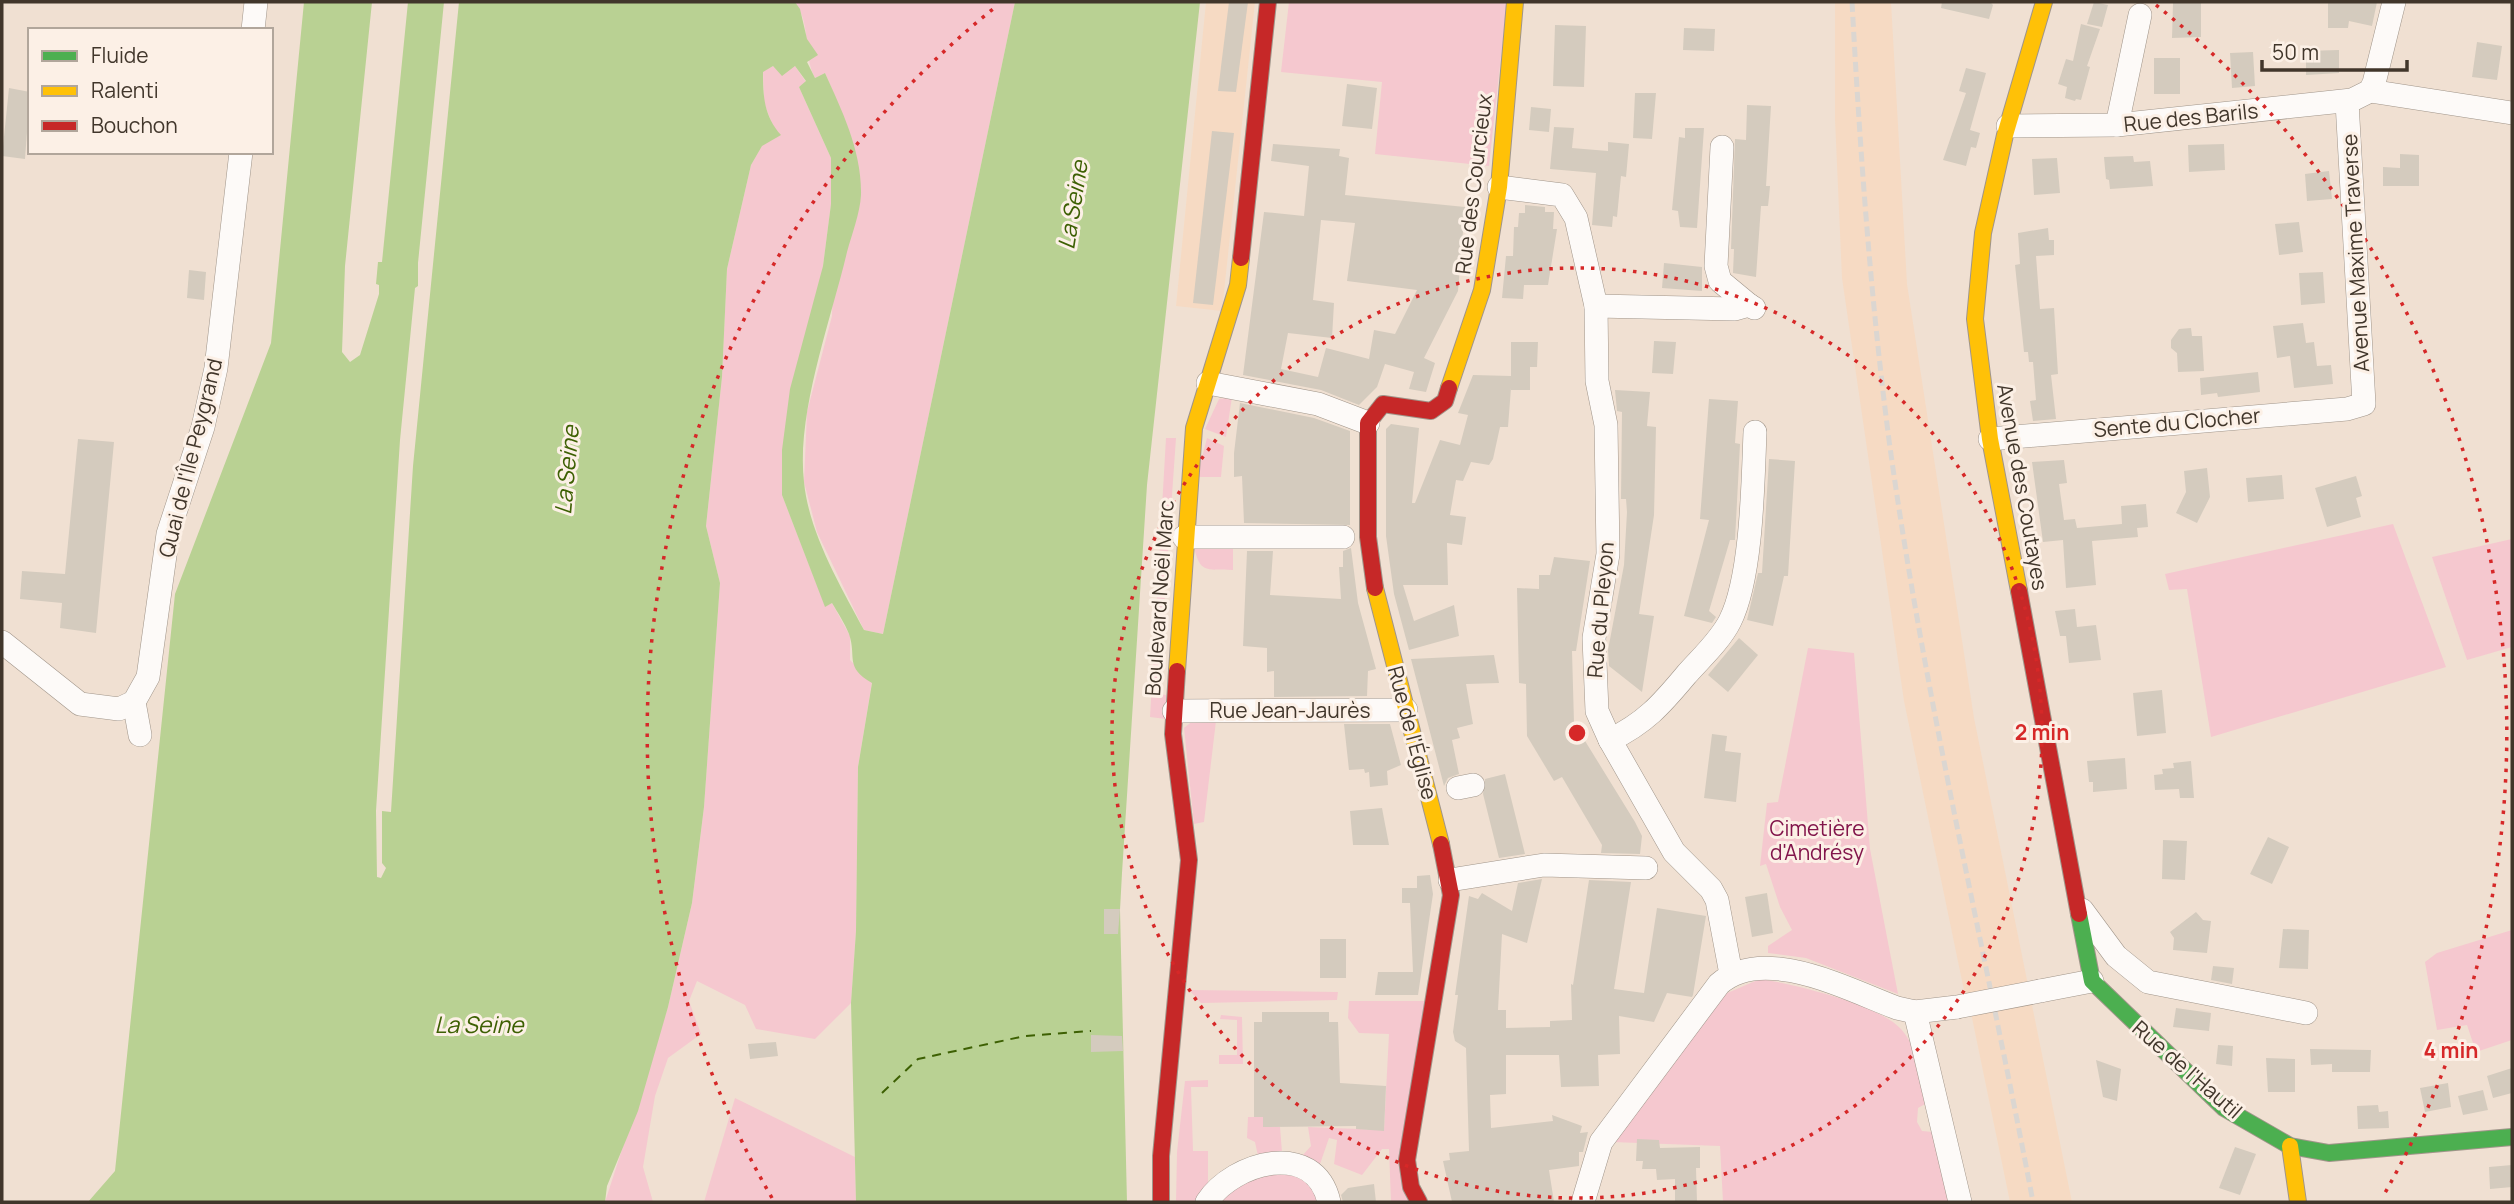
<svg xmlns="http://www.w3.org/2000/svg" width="2514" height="1204" viewBox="0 0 2514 1204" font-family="Manrope,sans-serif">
<rect width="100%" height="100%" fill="#f0e0d2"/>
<g fill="#f6dac3">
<polygon points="1206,2 1255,2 1222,311 1176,306"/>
<polygon points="1835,2 1891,2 1907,284 1974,718 2029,990 1966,1000 1904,701 1842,278 1835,119"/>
<polygon points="2031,1000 2072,1202 2010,1202 1971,1013"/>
</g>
<g fill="#f5c8cf">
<path d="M 795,2 L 1015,2 L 883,634 L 864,630 L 817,532 L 804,482 L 807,412 L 832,316 L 839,106 L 825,73 L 815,78 C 802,53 812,26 795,2 Z"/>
<polygon points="1289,2 1507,2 1489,166 1375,154 1382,82 1281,72"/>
<polygon points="773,66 778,71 795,66 806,82 799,87 831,158 831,204 823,266 782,495 825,606 832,603 850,636 850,660 872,682 858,767 856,931 851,1003 815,1039 756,1029 745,1005 697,981 689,1001 701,1034 668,1058 655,1096 643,1167 653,1202 605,1202 668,1007 692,903 704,807 720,583 706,526 722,377 727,269 751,165 773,126 764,103 763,71"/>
<polygon points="1232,397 1226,437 1205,429 1219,399"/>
<polygon points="1166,438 1176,438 1158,694 1166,695 1166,719 1150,717"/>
<polygon points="1207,438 1224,446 1221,477 1197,477"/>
<polygon points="2393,524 2446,667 2211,737 2187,589 2169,590 2165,574"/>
<polygon points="2512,539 2512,647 2467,660 2432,557"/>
<path d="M 1233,542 L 1233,570 C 1204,569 1200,574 1193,543 Z"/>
<polygon points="1808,648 1854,653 1870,849 1898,994 1806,958 1768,953 1768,946 1792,930 1780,907 1766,864 1760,866 1767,803 1778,802"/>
<polygon points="1194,720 1216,721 1204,822 1194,824 1184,728"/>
<polygon points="2512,930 2512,1040 2476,1052 2467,1025 2437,1030 2425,962 2437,953"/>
<path d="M 1760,979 C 1794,984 1878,1004 1901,1029 C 1918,1048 1920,1075 1925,1100 L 1925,1104 L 1918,1108 L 1917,1122 L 1922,1131 L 1933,1132 L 1952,1202 L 1723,1202 L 1720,1146 L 1612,1142 L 1725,994 Z"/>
<polygon points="1189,990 1338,992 1337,1000 1201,1003"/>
<polygon points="1349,1001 1426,1001 1411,1202 1391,1202 1389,1149 1382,1149 1362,1175 1334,1164 1337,1140 1329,1138 1320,1164 1303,1155 1311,1146 1308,1127 1384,1130 1389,1034 1359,1033 1348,1018"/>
<polygon points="1221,1015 1242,1017 1243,1064 1219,1064 1219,1055 1237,1055 1237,1020 1220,1019"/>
<polygon points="1208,1080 1208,1087 1191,1087 1193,1151 1208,1151 1208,1183 1202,1202 1176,1202 1177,1152 1185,1081"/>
<polygon points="735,1098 855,1157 856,1202 704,1202"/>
<polygon points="1248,1117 1263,1117 1263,1127 1280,1127 1282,1152 1258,1156 1255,1142 1247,1138"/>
<polygon points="1298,1172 1323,1202 1215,1202 1249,1176"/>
</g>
<path fill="#b9d193" d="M 304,2 L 372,2 L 345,266 L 342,352 L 350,362 L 360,355 L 379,294 L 379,285 L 376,284 L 378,262 L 382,262 L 408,2 L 444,2 L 418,263 L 418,286 L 415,288 L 400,440 L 376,811 L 377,877 L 381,878 L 386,868 L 382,863 L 382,811 L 391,812 L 413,466 L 459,2 L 795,2 L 800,9 L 807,39 L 818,55 L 807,62 L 815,78 L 825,73 C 842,111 862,151 861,195 C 860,213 852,234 847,252 C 831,320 796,413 804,482 C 809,533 840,585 864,630 L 883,634 L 1015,2 L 1200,2 L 1147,485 L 1122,873 L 1120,910 L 1127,1202 L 856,1202 L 851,1003 L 856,931 L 858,767 L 872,683 C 844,667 857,657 849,634 C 845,624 838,613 832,603 L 825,607 L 782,495 L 782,450 L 790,389 L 823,266 L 831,204 L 831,158 L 799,87 L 806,81 L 795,66 L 782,76 L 773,66 L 763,72 C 763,96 764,116 781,135 L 762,146 L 751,165 L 727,269 L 722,377 L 706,526 L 720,583 L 704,807 L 692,903 L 668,1007 L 638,1111 L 607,1186 L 605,1202 L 88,1202 L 115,1171 L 175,594 L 271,343 Z"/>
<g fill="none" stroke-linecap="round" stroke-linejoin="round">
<polyline stroke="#3d6003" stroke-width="2" stroke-dasharray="9 7" stroke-linecap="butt" points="882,1093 918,1059 1025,1036 1091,1031"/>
</g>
<g fill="#d4cbbe" fill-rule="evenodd">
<polygon points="1229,2 1248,2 1236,92 1218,91"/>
<polygon points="1942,2 1990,2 1993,5 1989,19 1941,8"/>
<polygon points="2094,2 2108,5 2102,27 2087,24"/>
<polygon points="2328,2 2377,2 2372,26 2349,21 2348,28 2328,28"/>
<polygon points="2173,3 2201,3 2201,37 2172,38"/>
<polygon points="2081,24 2100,29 2087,66 2090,67 2081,100 2076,99 2075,101 2065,98 2067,87 2058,84 2066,59 2073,61"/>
<polygon points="1555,25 1586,26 1584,87 1553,86"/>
<polygon points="1684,28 1715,29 1714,51 1683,50"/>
<polygon points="2477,42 2502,46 2497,80 2472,77"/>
<polygon points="2339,50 2339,73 2306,75 2306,51"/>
<polygon points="2253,52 2255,86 2232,88 2230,53"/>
<rect x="2154" y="58" width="26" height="36"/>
<polygon points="1966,68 1986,73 1970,130 1980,133 1976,148 1971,147 1966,166 1943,160 1966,93 1959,91"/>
<polygon points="1347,84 1377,88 1372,129 1342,126"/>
<polygon points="9,88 30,92 25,159 2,156"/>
<polygon points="1635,93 1656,93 1652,139 1633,138"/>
<polygon points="1747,105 1771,106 1766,186 1770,186 1769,197 1768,206 1761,206 1756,277 1733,273 1734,249 1731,249 1735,139 1746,140"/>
<polygon points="1531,107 1551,109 1549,132 1529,130"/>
<polygon points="1554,127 1574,128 1572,148 1608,151 1608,142 1629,144 1626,177 1621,176 1617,217 1613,216 1612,227 1592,225 1596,173 1550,169"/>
<polygon points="1685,128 1704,128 1697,228 1680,227 1678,211 1672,210 1679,137 1685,138"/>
<polygon points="1212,131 1234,133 1213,305 1193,303"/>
<path d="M 1273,144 L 1340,149 L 1339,156 L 1349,158 L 1345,195 L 1465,207 L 1458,291 L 1424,358 L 1435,363 L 1426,392 L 1409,389 L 1414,372 L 1385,364 L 1377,387 L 1359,405 L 1321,390 L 1243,375 L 1264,212 L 1304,216 L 1309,166 L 1271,161 ZM 1321,220 L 1355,223 L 1347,281 L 1417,290 L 1395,334 L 1374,330 L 1369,359 L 1326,348 L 1318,377 L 1281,369 L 1288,333 L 1332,338 L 1334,303 L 1313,300 Z"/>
<polygon points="2224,144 2225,170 2189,172 2188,145"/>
<polygon points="2400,154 2419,155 2419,186 2383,186 2383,167 2400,168"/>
<polygon points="2133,156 2134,162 2150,161 2153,186 2110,189 2109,180 2106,179 2104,157"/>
<polygon points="2057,158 2060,193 2034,195 2032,159"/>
<polygon points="2329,171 2332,199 2307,201 2305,174"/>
<polygon points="1525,205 1545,207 1545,212 1554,212 1553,229 1557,229 1548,285 1524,285 1523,299 1502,298 1506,256 1513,256 1514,227 1518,227 1519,213 1525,213"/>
<polygon points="2299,222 2303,252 2279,255 2275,224"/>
<polygon points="2048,228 2049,240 2054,240 2054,255 2036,256 2040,309 2054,308 2058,374 2051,375 2056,419 2033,421 2030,401 2036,400 2033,362 2029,362 2028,352 2024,352 2015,265 2020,264 2018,233"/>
<polygon points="1664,263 1702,267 1702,291 1662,288"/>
<polygon points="189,270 206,272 204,300 187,298"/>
<polygon points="2323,272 2325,303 2301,305 2299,273"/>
<polygon points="2303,323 2306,343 2314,342 2317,366 2331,365 2333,384 2294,388 2290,356 2277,358 2273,326"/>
<polygon points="2191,328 2192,336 2202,336 2204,371 2178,372 2177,353 2171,348 2171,340 2179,329"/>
<polygon points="1654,341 1676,342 1673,374 1652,373"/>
<polygon points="1511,342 1538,342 1537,367 1530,367 1530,390 1511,390 1511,388 1508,427 1500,427 1493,459 1489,465 1471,462 1463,481 1456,480 1450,515 1466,517 1462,545 1447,543 1448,585 1403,585 1414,621 1454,605 1459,636 1409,650 1394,594 1386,536 1386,429 1391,424 1419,428 1412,503 1415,503 1440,440 1460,445 1468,415 1458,413 1473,375 1511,376"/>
<polygon points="2258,372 2260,392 2218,397 2217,393 2201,395 2200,378"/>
<polygon points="1615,390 1650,392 1647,426 1656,427 1654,515 1639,614 1654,616 1642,692 1609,666 1608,650 1624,565 1627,512 1626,499 1621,499 1622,412 1617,411"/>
<polygon points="1709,399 1738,401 1735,443 1740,444 1735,540 1730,540 1709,611 1716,617 1712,623 1684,616 1709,520 1700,519"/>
<polygon points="1240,403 1314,418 1350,431 1350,525 1244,523 1242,476 1234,477 1234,453"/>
<polygon points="78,439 114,442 96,633 60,628 62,603 20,599 22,571 65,574"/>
<polygon points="1769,459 1795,461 1788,576 1784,576 1773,626 1747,620 1758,573 1762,573"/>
<polygon points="2064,460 2067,483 2059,484 2064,520 2075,519 2077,528 2122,524 2121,506 2146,504 2148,527 2137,528 2138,537 2092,541 2096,585 2066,588 2063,540 2043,542 2032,462"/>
<polygon points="2207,468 2210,497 2197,523 2176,513 2186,492 2184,471"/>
<polygon points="2282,475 2284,499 2248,502 2246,478"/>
<polygon points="2356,476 2362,496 2356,498 2361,517 2327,527 2315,488"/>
<polygon points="1351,548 1358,603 1376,669 1368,671 1367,696 1274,697 1274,671 1267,672 1267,648 1243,646 1247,551 1273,551 1270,595 1341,599 1339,567 1343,567 1343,551"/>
<polygon points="1554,557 1590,561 1576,651 1572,651 1574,723 1635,822 1642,836 1640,854 1601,853 1602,845 1562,777 1554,781 1527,736 1526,684 1519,683 1517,588 1539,589 1539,575 1550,575"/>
<polygon points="2075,609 2077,627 2096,625 2101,660 2069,663 2066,636 2060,636 2055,611"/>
<polygon points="1739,638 1758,655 1728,692 1708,675"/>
<polygon points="1494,655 1499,683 1466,684 1473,724 1457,728 1460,738 1452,740 1459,774 1448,778 1444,786 1411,659"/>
<polygon points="2162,690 2166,733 2137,736 2133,693"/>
<polygon points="1344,724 1390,724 1401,765 1387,771 1388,785 1370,787 1369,772 1365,773 1364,769 1349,770"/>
<polygon points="1712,734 1727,736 1725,751 1741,753 1736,802 1704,798"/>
<polygon points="2125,758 2127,789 2093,792 2093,782 2089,782 2087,761"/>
<polygon points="2191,761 2194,798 2180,798 2179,789 2155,790 2154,775 2163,774 2162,769 2174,768 2173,763"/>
<polygon points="1505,774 1525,854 1499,858 1483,794 1485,779"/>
<polygon points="1382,808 1389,845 1353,845 1350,811"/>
<polygon points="2268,837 2289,847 2272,884 2250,874"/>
<polygon points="2163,840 2187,841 2185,880 2162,879"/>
<polygon points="1430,875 1433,894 1418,995 1375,995 1378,972 1413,972 1410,903 1402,903 1402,888 1417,888 1417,876"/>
<polygon points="1542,879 1527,943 1502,934 1498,1010 1506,1010 1506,1028 1550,1027 1550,1021 1572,1020 1571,984 1573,985 1589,880 1631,882 1614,989 1644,993 1657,908 1706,916 1693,995 1692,997 1667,993 1654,1022 1619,1016 1620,1054 1598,1055 1599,1086 1561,1087 1559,1055 1506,1055 1506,1094 1490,1095 1491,1128 1553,1121 1552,1115 1582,1126 1580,1133 1588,1132 1583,1152 1579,1152 1579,1166 1549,1170 1554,1202 1452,1202 1443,1161 1450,1160 1449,1153 1469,1151 1466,1048 1455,1041 1453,1032 1458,995 1455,995 1469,896 1478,899 1482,893 1512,911 1518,883"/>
<polygon points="1767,893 1773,933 1752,937 1745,897"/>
<polygon points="1104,909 1120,909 1118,934 1104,934"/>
<polygon points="2196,912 2203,920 2211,921 2207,953 2173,950 2174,938 2170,932"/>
<polygon points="2283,929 2309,930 2308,969 2279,968"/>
<rect x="1320" y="939" width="26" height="39"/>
<polygon points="2213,966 2234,968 2232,984 2211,980"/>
<polygon points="2176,1008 2211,1013 2209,1031 2173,1027"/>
<polygon points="1262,1012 1329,1012 1329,1022 1338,1022 1340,1083 1386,1086 1384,1131 1356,1129 1356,1126 1263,1127 1263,1117 1254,1117 1254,1022 1262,1022"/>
<polygon points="1091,1035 1122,1036 1123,1051 1091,1052"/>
<polygon points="776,1042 778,1056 750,1059 748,1044"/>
<polygon points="2218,1045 2233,1046 2232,1066 2216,1064"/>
<polygon points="2310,1049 2371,1050 2370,1072 2332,1072 2332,1064 2311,1065"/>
<polygon points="2266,1058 2295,1059 2295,1092 2268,1092"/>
<polygon points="2096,1060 2121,1069 2117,1101 2103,1097"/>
<polygon points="2512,1068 2512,1093 2493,1098 2487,1076"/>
<polygon points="2448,1083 2451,1107 2425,1112 2420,1088"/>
<polygon points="2483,1090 2488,1110 2463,1115 2458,1096"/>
<polygon points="2378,1105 2379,1112 2388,1111 2389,1128 2358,1129 2357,1106"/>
<polygon points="1637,1139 1659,1140 1660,1148 1700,1147 1700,1168 1696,1168 1697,1202 1675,1202 1675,1179 1657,1180 1656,1169 1642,1169 1643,1161 1636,1161"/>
<polygon points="2235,1147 2256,1154 2240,1195 2219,1188"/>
<polygon points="2512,1165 2512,1187 2490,1189 2489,1167"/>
<polygon points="1374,1184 1376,1202 1343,1202 1341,1195 1348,1188"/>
</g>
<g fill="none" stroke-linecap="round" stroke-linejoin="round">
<g stroke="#a0958a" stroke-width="24">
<g id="street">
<polyline points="253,30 256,2"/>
<polyline points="2370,91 2512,113"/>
<polyline points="2117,125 2140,15"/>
<polyline points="2008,126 2117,125 2352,100 2370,91 2374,83 2394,2"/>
<polyline points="1722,147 1716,266 1720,281 1749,305"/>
<polyline points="1499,187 1562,195 1576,218 1596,306 1597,381 1606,425 1608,554 1594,638 1597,711 1610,740 1674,852 1711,889 1717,900 1731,974"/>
<polyline points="1596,306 1735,309 1749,305 1754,308"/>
<polyline points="1208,383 1318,404 1368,423"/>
<polyline points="1990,439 2347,409 2364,404 2347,102"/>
<polyline points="1184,537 1343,537"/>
<polyline points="2,642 80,704 119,709 134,702 148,677 168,534 203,427 216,368 241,152"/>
<polyline points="134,702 140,735"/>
<polyline points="1174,711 1406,710"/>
<path d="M 1610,740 C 1645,723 1661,705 1686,675 C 1700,659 1720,641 1730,621 C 1752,577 1753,482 1755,432"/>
<polyline points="1458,788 1473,785"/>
<polyline points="1450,880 1544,865 1646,868"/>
<polyline points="2082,910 2116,956 2148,982 2306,1013"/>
<polyline points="2040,991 2092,981"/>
<polyline points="1915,1012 1960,1202"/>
<path d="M 1207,1202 C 1233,1162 1315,1139 1329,1202"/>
<path d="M 1583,1202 L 1601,1142 L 1719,984 C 1763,944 1849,990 1897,1008 L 1915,1012 L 1957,1007"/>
</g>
</g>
<g stroke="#a0958a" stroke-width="18">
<polyline id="fast" points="2079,914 2092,981 2224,1108 2290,1146 2329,1153 2512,1137"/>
</g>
<g stroke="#a0958a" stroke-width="18">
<g id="slow">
<polyline points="1449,388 1482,290 1499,187 1515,2"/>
<polyline points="1375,588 1441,844"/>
<polyline points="2019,591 1990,439 1975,319 1983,233 2005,135 2044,2"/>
<polyline points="1177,671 1194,428 1238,285 1241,258"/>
<polyline points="2290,1146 2298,1202"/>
</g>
</g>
<g stroke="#a0958a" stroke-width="18">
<g id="jam">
<polyline points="1241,258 1268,2"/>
<polyline points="1375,588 1368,537 1368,423 1383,404 1431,411 1445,401 1449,388"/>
<polyline points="2019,591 2079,914"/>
<polyline points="1161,1202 1161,1156 1189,860 1173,734 1177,671"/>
<polyline points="1419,1202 1411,1187 1407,1160 1451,895 1441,844"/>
</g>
</g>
<use href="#street" stroke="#fdfaf8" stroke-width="23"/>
<use href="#fast" stroke="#4caf50" stroke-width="16"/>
<use href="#slow" stroke="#ffc107" stroke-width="16"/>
<use href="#jam" stroke="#c62828" stroke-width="16"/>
<path stroke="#dbd6d1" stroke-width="5" stroke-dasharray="10 5" stroke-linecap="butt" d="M 1852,2 C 1860,148 1870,294 1889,440 C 1924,696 1985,949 2033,1202"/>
<g stroke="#a0958a" stroke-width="24" stroke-linecap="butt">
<polyline id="street-bridge" points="1957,1007 2040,991"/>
</g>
<use href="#street-bridge" stroke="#fdfaf8" stroke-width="23"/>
</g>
<g fill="none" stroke="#d62828" stroke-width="3.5" stroke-dasharray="3.5 7">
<circle cx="1577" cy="733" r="465"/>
<path d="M772 1198A930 930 0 0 1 998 5M2156 5A930 930 0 0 1 2382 1198"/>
</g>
<g text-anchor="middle" stroke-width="6" stroke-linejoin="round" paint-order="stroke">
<g font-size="21" fill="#41362b" stroke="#fcf0e6">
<text transform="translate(2191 118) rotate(-6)" y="7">Rue des Barils</text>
<text transform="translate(1474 184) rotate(-83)" y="7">Rue des Courcieux</text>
<text transform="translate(2356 253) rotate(-93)" y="7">Avenue Maxime Traverse</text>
<text transform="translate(2177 423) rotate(-5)" y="7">Sente du Clocher</text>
<text transform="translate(191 458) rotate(-76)" y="7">Quai de l'Île Peygrand</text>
<text transform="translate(2022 487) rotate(80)" y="7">Avenue des Coutayes</text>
<text transform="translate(1160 598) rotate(-86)" y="7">Boulevard Noël Marc</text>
<text transform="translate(1601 610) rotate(-85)" y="7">Rue du Pleyon</text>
<text x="1290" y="718">Rue Jean-Jaurès</text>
<text transform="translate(1412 733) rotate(75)" y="7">Rue de l'Église</text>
<text transform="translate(2187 1070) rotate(41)" y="7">Rue de l'Hautil</text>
</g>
<g font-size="21" fill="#82154b" stroke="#fcf0e6">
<text x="1817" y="836">Cimetière<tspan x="1817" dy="24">d'Andrésy</tspan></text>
</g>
<g font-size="23" font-style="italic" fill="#3d6003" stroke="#fcf0e6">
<text transform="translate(1073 205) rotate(-81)" y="8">La Seine</text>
<text transform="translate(567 470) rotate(-85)" y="8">La Seine</text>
<text x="479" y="1033">La Seine</text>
</g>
</g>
<circle cx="1577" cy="733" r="10" fill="#d62828" stroke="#fcf0e6" stroke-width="3.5"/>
<g font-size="21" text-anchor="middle" font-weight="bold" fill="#d62828" stroke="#fcf0e6" stroke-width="6" stroke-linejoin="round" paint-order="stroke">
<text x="2042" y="740">2 min</text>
<text x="2451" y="1058">4 min</text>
</g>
<rect width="2514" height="1204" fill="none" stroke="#41362b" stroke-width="7"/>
<rect x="28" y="28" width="245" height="126" fill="#fcf0e6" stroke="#b1a69b" stroke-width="2"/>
<rect x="42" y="51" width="35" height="10" fill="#4caf50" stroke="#b1a69b" stroke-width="2"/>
<text x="91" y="63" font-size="21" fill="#41362b">Fluide</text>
<rect x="42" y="86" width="35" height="10" fill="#ffc107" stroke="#b1a69b" stroke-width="2"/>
<text x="91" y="98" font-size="21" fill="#41362b">Ralenti</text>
<rect x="42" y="121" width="35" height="10" fill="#c62828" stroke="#b1a69b" stroke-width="2"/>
<text x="91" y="133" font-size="21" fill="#41362b">Bouchon</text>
<path d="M2262 60v10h145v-10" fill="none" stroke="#41362b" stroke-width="3.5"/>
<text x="2272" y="60" font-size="21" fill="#41362b" stroke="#fcf0e6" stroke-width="5" paint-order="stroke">50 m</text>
</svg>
